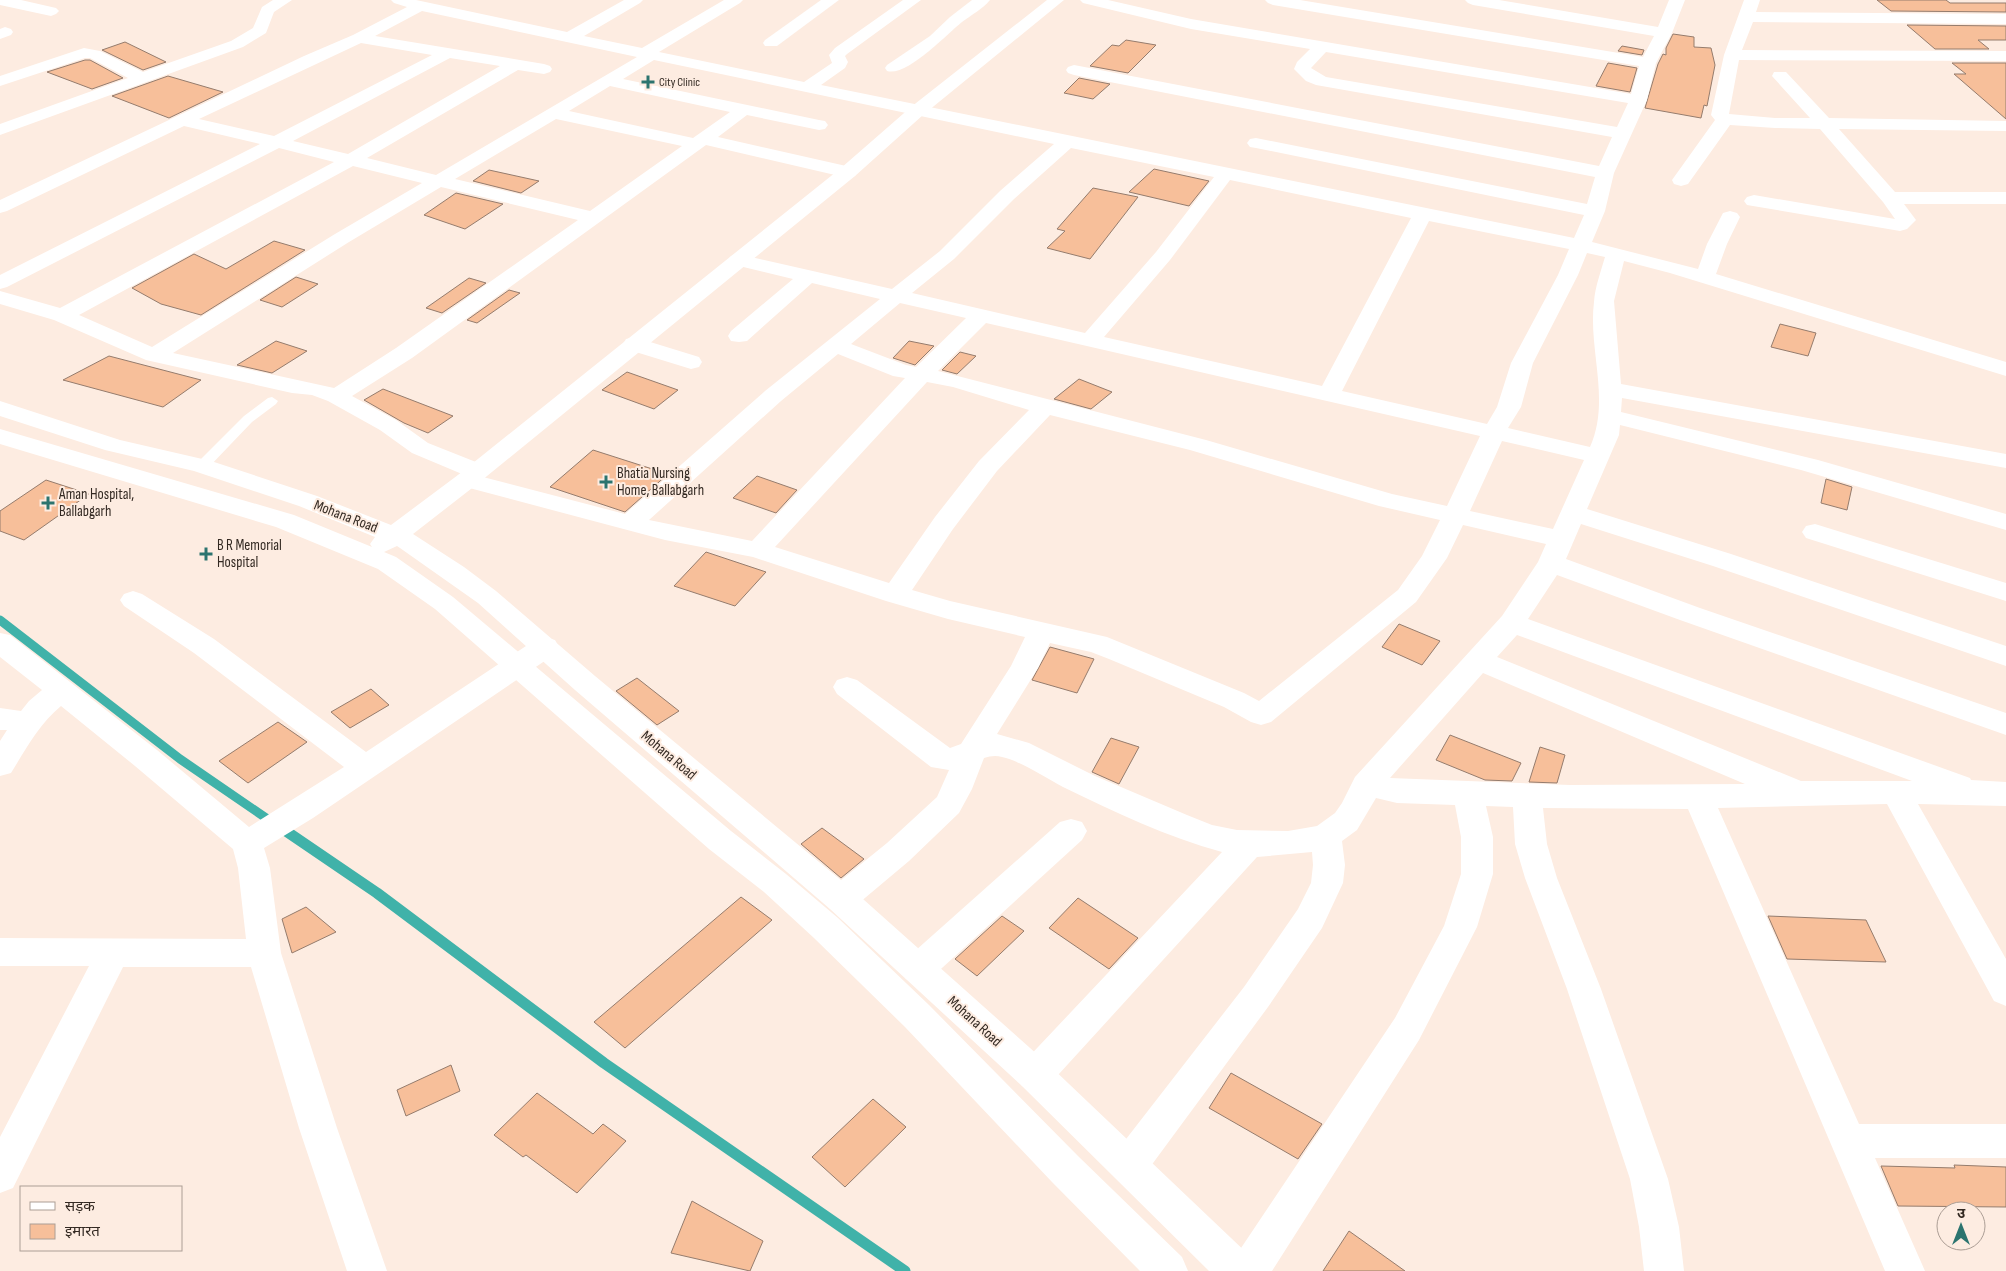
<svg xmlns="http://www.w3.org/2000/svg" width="2006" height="1271" viewBox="0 0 2006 1271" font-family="'Sofia Sans Condensed','Noto Sans Devanagari',sans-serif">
<rect width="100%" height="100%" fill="#fdece1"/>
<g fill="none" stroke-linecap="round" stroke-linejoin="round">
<polyline stroke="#40b2a9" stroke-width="9" points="0,620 180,759 285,831"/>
<polyline stroke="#40b2a9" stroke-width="11" points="283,829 377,893 604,1063 905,1271"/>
</g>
<g fill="#f7bf9a" stroke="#957c6d">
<polygon points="1877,0 1946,0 1950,3 2006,3 2006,12 1891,11"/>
<polygon points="1907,25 2006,26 2006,40 1978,40 1989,49 1935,49"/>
<polygon points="1673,34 1694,37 1694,47 1711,48 1715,65 1707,106 1704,105 1701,118 1645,108 1658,64 1663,54 1666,55 1666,48"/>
<polygon points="1126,40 1156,45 1128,73 1090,66 1112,45 1119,46"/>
<polygon points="125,42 166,62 143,70 102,50"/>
<polygon points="1622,46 1644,50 1642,55 1618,51"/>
<polygon points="85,60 90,60 123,78 92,89 47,72"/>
<polygon points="1608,63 1637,68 1630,92 1596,86"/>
<polygon points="1952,63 2006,63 2006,119 1954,74 1966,74"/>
<polygon points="168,76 223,92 169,118 112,96"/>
<polygon points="1079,78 1110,84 1093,99 1064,93"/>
<polygon points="1154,169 1209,181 1189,206 1129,192"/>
<polygon points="489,170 539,181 521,193 473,181"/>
<polygon points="1093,188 1138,197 1090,259 1047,248 1065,231 1057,229"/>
<polygon points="456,193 503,204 465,229 424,215"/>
<polygon points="274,241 305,250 201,315 161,304 132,288 194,254 226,269"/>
<polygon points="296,277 318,284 282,307 260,300"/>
<polygon points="469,278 486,283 442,313 426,308"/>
<polygon points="509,290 520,293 477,323 467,320"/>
<polygon points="1780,324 1816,333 1808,356 1771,347"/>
<polygon points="276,341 307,351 272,373 237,365"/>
<polygon points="909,341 934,346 915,365 893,358"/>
<polygon points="960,352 976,356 957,374 942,370"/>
<polygon points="109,356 201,380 163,407 63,380"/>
<polygon points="627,372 678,390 654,409 602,390"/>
<polygon points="1079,379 1112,392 1091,409 1054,399"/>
<polygon points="383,389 453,416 428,433 404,423 364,400"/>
<polygon points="593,450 668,474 625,512 550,487"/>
<polygon points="757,476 797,490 776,513 733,498"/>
<polygon points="1826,479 1852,487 1847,510 1821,503"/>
<polygon points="46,480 89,494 24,540 0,531 0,511"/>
<polygon points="706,552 766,572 735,606 674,586"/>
<polygon points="1399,624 1440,641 1422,665 1382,647"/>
<polygon points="1050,647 1094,659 1077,693 1032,680"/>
<polygon points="637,678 679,711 657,725 616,691"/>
<polygon points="371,689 389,705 350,728 331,712"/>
<polygon points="278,722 307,742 248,783 219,761"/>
<polygon points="1450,735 1521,763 1512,781 1485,780 1436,760"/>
<polygon points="1111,738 1139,747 1119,784 1092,772"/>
<polygon points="1540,747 1565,755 1557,783 1529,782"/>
<polygon points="822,828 864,859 841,878 801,844"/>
<polygon points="741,897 772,920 625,1048 594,1022"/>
<polygon points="1078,898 1138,938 1109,969 1049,928"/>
<polygon points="306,907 336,932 292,953 282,919"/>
<polygon points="1002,916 1024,931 977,976 955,959"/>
<polygon points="1768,916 1866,920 1886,962 1787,959"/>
<polygon points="451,1065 460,1091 406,1116 397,1090"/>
<polygon points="1231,1073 1322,1124 1298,1159 1209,1108"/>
<polygon points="537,1093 593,1134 603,1124 626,1141 577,1193 526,1155 523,1157 494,1135"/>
<polygon points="873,1099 906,1127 845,1187 812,1157"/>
<polygon points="1954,1165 2006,1167 2006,1207 1898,1206 1881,1166 1955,1168"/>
<polygon points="692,1201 763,1241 750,1271 671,1253"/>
<polygon points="1349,1231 1405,1271 1323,1271"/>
</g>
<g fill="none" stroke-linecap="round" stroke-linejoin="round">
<polygon fill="#fff" fill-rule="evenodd" points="272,397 278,401 276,404 252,422 207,469 197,469 195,466 197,463 244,416 268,398"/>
<g fill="#fff" fill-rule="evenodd">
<polygon points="0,0 21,0 56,8 59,11 56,14 51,16 0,5"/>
<polygon points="273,0 292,0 274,12 266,33 243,47 0,135 0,124 128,78 90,58 85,58 0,86 0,76 84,48 100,51 143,72 231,41 253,28 262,7"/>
<path d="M 391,0 L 416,0 L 567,32 L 624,0 L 643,0 L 640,3 L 584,36 L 642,48 L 724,0 L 743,0 L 740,3 L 659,52 L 804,82 L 832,63 L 829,55 L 835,48 L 903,0 L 921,0 L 847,54 L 845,56 L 848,62 L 845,68 L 821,85 L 1574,238 L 1584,215 L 1256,148 L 1250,147 L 1247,143 L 1250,139 L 1256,138 L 1587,204 L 1595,177 L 1074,75 L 1068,73 L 1066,70 L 1068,67 L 1074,65 L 1599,166 L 1612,137 L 1316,85 L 1306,81 L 1294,69 L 1297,62 L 1310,49 L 1191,29 L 1083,3 L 1080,0 L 1108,0 L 1191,19 L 1631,94 L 1639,66 L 1273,5 L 1268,3 L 1265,0 L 1300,0 L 1643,57 L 1654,36 L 1473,5 L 1468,3 L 1465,0 L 1499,0 L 1658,27 L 1669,0 L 1685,0 L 1672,33 L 1656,63 L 1647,100 L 1614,173 L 1605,211 L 1592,242 L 1698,269 L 1707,244 L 1723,213 L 1730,211 L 1737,213 L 1740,217 L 1727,244 L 1716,274 L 2006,362 L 2006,376 L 1670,273 L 1624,261 L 1614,301 L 1621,384 L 2006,454 L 2006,468 L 1622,398 L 1621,412 L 1818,460 L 2006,514 L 2006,530 L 1801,470 L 1620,425 L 1619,435 L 1587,509 L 1731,554 L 2006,646 L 2006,666 L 1713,566 L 1581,524 L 1566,559 L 1700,608 L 2006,713 L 2006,735 L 1680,620 L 1557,575 L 1528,619 L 1970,778 L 1971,780 L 2006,782 L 2006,806 L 1918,804 L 2006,959 L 2006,1006 L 1994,1001 L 1887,804 L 1718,808 L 1859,1124 L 2006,1124 L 2006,1158 L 1875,1158 L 1925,1271 L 1885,1271 L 1688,809 L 1543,808 L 1547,844 L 1557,878 L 1601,989 L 1668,1179 L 1679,1227 L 1684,1271 L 1644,1271 L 1639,1227 L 1630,1179 L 1567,989 L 1525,878 L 1515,844 L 1513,807 L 1486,806 L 1493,837 L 1493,874 L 1477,927 L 1419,1040 L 1272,1271 L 1229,1271 L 1235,1257 L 1395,1018 L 1444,926 L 1461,874 L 1461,837 L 1455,805 L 1397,803 L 1376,798 L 1357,830 L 1342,841 L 1345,865 L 1343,883 L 1322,928 L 1268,1007 L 1142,1178 L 1129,1183 L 1116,1178 L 1110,1165 L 1116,1152 L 1244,987 L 1298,909 L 1311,883 L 1313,865 L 1312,852 L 1257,857 L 1048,1086 L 1035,1091 L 1022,1086 L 1017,1075 L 1022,1064 L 1222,852 C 1167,837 1114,812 1063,787 C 1044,777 1023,762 1002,757 C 996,755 990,756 984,758 L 972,789 L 959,813 L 909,861 L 853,908 L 841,912 L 829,908 L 825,899 L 829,890 L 887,843 L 937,797 L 949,770 L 931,767 L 837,694 L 833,687 L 837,680 L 847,677 L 857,680 L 950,748 L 961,744 L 1011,666 L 1025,637 L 948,619 L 886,601 L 753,557 L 665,540 L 458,485 L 455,480 L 458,475 L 462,474 L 412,453 L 380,430 L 328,401 L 312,395 L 292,393 L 146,360 L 54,320 L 0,304 L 0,291 L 60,308 L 334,162 L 279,148 L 7,287 L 0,289 L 0,275 L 260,144 L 184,126 L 7,211 L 0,213 L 0,200 L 304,56 L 353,35 L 407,7 L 394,3 ZM 422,11 L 637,57 L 436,175 L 367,158 L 518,70 L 544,74 L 550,72 L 552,69 L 550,66 L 544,64 L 375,36 ZM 361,43 L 432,55 L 274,136 L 199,119 ZM 1326,52 L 1628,103 L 1617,127 L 1326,77 L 1311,68 ZM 450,58 L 500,66 L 348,154 L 293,141 ZM 654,60 L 1054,144 L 1000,191 L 940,251 L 892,289 L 738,254 L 731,256 L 728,260 L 731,264 L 793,279 L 731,331 L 728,336 L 731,341 L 739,342 L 747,341 L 812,283 L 880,299 L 765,391 L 625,514 L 483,477 L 489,471 L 486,466 L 428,443 L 396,420 L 352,396 L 412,358 L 706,145 L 848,178 L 855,176 L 857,172 L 855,168 L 718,137 L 747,115 L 819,130 L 825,129 L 828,125 L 825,121 L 819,120 L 623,79 ZM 610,86 L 730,112 L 693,138 L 569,111 ZM 556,119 L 682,146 L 590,211 L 455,179 ZM 1071,148 L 1214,177 L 1156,252 L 1085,333 L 912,293 L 954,259 L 1014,199 ZM 353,166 L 422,183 L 335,234 L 152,347 L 79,315 ZM 1230,180 L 1411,218 L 1322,386 L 1104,337 L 1170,260 ZM 441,187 L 578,220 L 396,348 L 334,388 L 173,353 L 349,242 ZM 1429,221 L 1569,249 L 1558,275 L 1511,363 L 1497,407 L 1487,424 L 1342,391 ZM 1587,253 L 1605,257 C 1601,271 1595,287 1594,302 C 1588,350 1611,400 1590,447 L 1508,428 L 1521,407 L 1533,363 L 1578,275 ZM 900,303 L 966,318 L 916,367 L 906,365 L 851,344 ZM 986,323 L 1480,436 L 1447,506 L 1392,494 L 1206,440 L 938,371 ZM 838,354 L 893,376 L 905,378 L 752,541 L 649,520 L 781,401 ZM 927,382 L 953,387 L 1029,410 L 979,461 L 935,517 L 889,583 L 775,547 ZM 1050,415 L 1190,450 L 1379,506 L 1440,520 L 1422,556 L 1398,590 L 1259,701 L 1244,693 L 1107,637 L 950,601 L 912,590 L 953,529 L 997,471 ZM 1502,441 L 1584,460 L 1553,529 L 1470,511 ZM 1463,525 L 1546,544 L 1538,562 L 1502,616 L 1355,777 L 1342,803 L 1335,813 L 1317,826 L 1288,831 L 1237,830 L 1212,825 L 1187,815 L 1095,776 L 1029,743 L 997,734 L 1038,668 L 1050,643 L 1091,652 L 1109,659 L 1224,707 L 1251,722 L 1261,725 L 1271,722 L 1416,602 L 1447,558 ZM 1517,635 L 1912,781 L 1801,781 L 1497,657 ZM 1483,673 L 1745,784 L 1570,785 L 1390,778 Z"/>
<polygon points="821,0 839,0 777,46 765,46 763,43 765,40"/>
<path d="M 972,0 L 990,0 C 983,9 971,15 962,22 C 947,34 907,77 887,71 L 885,68 L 887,65 L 930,36 L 950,17 Z"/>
<polygon points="1744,0 1760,0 1756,12 2006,14 2006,24 1753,22 1742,50 2006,51 2006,61 1739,60 1729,114 1775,118 1810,118 1772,76 1774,72 1786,72 1829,118 2006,121 2006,131 1839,129 1895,192 2006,192 2006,204 1904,204 1916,220 1907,229 1900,231 1747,205 1744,201 1747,197 1754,195 1895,219 1883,202 1820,129 1775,128 1730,125 1688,184 1681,186 1674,184 1672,180 1715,120 1711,115 1724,55"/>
<polygon points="5,27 11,29 13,32 11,35 0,39 0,29"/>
<polygon points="634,337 699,357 702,362 699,367 691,369 626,349 623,344 626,339"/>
<polygon points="1815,524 2006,583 2006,601 1806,538 1802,532 1806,526"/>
<path d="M 133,591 L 142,594 L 214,639 L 366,752 L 535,640 L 545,637 L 555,640 L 559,647 L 555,654 L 313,818 L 264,848 L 270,868 L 281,953 L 337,1128 L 387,1271 L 347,1271 L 299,1128 L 251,967 L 123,967 L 13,1188 L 0,1193 L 0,1137 L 89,966 L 0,966 L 0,938 L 246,939 L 238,868 L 233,849 L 135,766 L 61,706 C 39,724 26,749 11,773 L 0,776 L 0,741 L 7,730 L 0,730 L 0,708 L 21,711 L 29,701 L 42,690 L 0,657 L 0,633 L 10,635 L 157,750 L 249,827 L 344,767 L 194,653 L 124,606 L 120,600 L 124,594 Z"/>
<polygon points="1071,819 1082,822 1087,831 1082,840 930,979 918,983 906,979 901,969 906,959 1060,822"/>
</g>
<polygon fill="#fff" fill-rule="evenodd" points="1047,0 1064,0 923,115 855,176 476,485 413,534 464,567 496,591 595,676 854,891 1048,1064 1251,1257 1257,1271 1209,1271 1022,1086 830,909 575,690 478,603 400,548 397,546 384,552 396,557 453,597 731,831 786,874 838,918 929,1005 1078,1156 1182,1257 1188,1271 1140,1271 1052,1182 905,1027 814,938 764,892 709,849 435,609 378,569 276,527 0,444 0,429 294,515 372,547 370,544 375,537 299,506 194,471 105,450 0,416 0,401 120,440 211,461 317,496 391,525 458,475 841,168 911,107"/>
</g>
<g fill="#2c746f" stroke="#fdece1" stroke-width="2">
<path d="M645.5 74.5h5v5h5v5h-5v5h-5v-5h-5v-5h5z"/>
<path d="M603.5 474.5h5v5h5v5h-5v5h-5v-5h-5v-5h5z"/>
<path d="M45.5 495.5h5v5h5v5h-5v5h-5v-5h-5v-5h5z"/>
<path d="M203.5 546.5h5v5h5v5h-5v5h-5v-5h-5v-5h5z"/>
</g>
<g text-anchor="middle" stroke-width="4" stroke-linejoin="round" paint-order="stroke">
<g font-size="12" fill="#332922" stroke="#fdece1" text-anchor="start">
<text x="659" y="86">City Clinic</text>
</g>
<g font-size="15" fill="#332922" stroke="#fdece1" text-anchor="start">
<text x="617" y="478">Bhatia Nursing<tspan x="617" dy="17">Home, Ballabgarh</tspan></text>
<text x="59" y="499">Aman Hospital,<tspan x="59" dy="17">Ballabgarh</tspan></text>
<text x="217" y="550">B R Memorial<tspan x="217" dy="17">Hospital</tspan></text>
</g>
<g font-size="15" fill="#332922" stroke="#fdece1">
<text transform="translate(346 516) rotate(21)" y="5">Mohana Road</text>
<text transform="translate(669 755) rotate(40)" y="5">Mohana Road</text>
<text transform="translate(975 1021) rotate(42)" y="5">Mohana Road</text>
</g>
</g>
<rect x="20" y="1186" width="162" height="65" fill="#fdece1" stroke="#ac9e95"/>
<rect x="30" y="1202" width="25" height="8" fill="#ffffff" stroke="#ac9e95"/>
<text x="65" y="1211" font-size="15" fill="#332922">सड़क</text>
<rect x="30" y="1224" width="25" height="15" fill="#f7bf9a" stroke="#ac9e95"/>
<text x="65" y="1236" font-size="15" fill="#332922">इमारत</text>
<g transform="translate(1961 1226)"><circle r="24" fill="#fdece1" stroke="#ac9e95"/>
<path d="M0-4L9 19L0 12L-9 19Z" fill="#2c746f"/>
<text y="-8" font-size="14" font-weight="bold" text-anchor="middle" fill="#332922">उ</text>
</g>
</svg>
